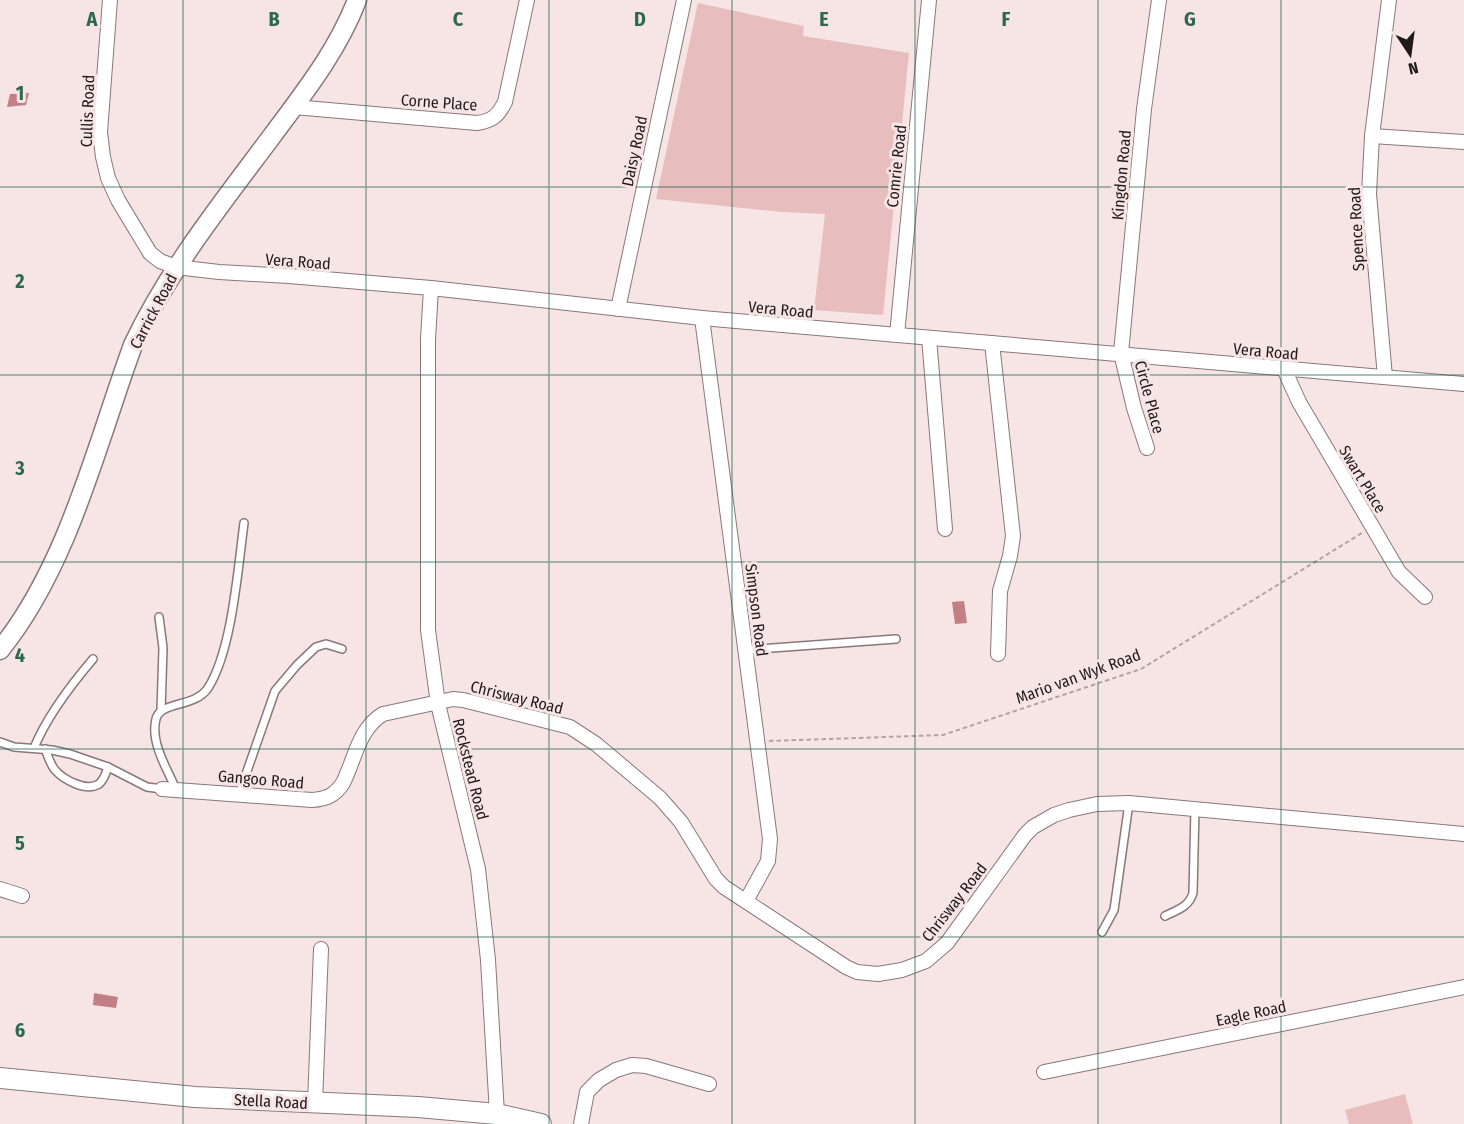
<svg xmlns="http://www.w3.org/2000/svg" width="1464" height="1124" viewBox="0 0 1464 1124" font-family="'Fira Sans Condensed',sans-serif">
<rect width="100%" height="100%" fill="#f7e5e5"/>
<g fill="#e8bdbe">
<polygon points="698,3 804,26 803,36 909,53 883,315 814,310 825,214 782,212 656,199"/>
<polygon points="1405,1094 1413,1124 1349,1124 1345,1110"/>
</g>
<g fill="#c28084">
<polygon points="29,93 26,105 7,107 10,94"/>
<polygon points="964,601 967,623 955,624 952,602"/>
<polygon points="94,993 118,997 116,1008 93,1005"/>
</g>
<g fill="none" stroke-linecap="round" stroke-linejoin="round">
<g stroke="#887879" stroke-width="10">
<g id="service">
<polyline points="159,617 163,648 161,711"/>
<polyline points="745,650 896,639"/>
<polyline points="0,742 14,747 52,750 70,754 108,767 147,787 162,789"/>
<path d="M 34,748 C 47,716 70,686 93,659"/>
<path d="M 45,749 C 48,756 50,764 55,770 C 64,780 86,792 99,784 C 104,780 106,773 108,767"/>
<path d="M 176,789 C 167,769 150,742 156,719 C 160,701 195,708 208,688 C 232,651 238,568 244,523"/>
<polyline points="239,794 275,691 297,665 316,647 326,644 342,649"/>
<path d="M 1165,916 C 1177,910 1189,907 1193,893 L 1195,809"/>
<polyline points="1102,932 1114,910 1129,803"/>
</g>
</g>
<g stroke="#887879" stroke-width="16">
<g id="minor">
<polyline points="110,0 100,132 103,157 108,178 118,200 150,253 160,261 176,267 219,272 289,276 431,288 702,318 1464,384"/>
<path d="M 294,107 L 477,123 C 492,121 498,116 505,102 L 527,0"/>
<polyline points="1372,136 1464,142"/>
<polyline points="431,288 428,339 428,630 438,704 478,869 488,960 497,1114"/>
<polyline points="618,309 684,0"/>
<polyline points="702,318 770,839 768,861 746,901"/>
<polyline points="897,335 929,0"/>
<polyline points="929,338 945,529"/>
<polyline points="992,343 1013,536 1010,556 1000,591 998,654"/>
<polyline points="1284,369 1299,402 1399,572 1425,597"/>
<polyline points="1385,377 1369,194 1372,136 1389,0"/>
<polyline points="1147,448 1134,408 1121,353 1144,109 1159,0"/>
<path d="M 162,789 L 312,800 C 327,799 335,795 343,783 C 355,759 359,728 383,714 L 453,699 L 463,700 L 570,727 L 596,744 L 660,798 L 681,822 L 716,879 L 724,887 L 846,967 L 857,972 L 878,974 L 902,970 L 926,961 L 947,943 L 1025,835 L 1033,827 L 1054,815 L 1069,810 L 1097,804 L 1129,803 L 1464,834"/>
<polyline points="0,889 22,896"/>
<polyline points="1044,1072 1464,987"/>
<polyline points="315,1103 321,949"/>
<polyline points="581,1124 587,1092 599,1080 616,1070 632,1065 646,1066 709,1084"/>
</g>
</g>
<g stroke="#887879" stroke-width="21">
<path id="tertiary" d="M 0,650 C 68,566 96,446 133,345 C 169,269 222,203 272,136 C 304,93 338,50 357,0"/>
</g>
<g stroke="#887879" stroke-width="22">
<polyline id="secondary" points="0,1078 195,1097 418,1107 497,1114 541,1124"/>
</g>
<polyline stroke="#b1a3a3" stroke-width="2" stroke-dasharray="4.5 3" stroke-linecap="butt" points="769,741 943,735 1141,669 1362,533"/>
<use href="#service" stroke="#fff" stroke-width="7"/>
<use href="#minor" stroke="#fff" stroke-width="14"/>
<use href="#tertiary" stroke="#fff" stroke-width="18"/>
<use href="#secondary" stroke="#fff" stroke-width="20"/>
</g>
<path fill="none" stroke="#2e6851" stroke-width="1.5" stroke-opacity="0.55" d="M 183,0 L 183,1124M 366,0 L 366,1124M 549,0 L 549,1124M 732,0 L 732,1124M 915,0 L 915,1124M 1098,0 L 1098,1124M 1281,0 L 1281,1124M 0,187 L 1464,187M 0,375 L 1464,375M 0,562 L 1464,562M 0,749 L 1464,749M 0,937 L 1464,937"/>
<g text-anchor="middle" stroke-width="6" stroke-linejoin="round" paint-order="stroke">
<g font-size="16" fill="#201a1a" stroke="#f7e5e5">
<text transform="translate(439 102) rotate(4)" y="6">Corne Place</text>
<text transform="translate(87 111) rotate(-88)" y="6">Cullis Road</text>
<text transform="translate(634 151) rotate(-78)" y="6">Daisy Road</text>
<text transform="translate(896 166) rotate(-84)" y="6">Comrie Road</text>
<text transform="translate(1121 175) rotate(-85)" y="6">Kingdon Road</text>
<text transform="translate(1356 229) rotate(-93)" y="6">Spence Road</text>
<text transform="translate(298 261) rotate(4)" y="6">Vera Road</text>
<text transform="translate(781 309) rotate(5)" y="6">Vera Road</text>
<text transform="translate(153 311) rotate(-62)" y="6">Carrick Road</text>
<text transform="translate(1266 351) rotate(5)" y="6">Vera Road</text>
<text transform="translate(1150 397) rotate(75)" y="6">Circle Place</text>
<text transform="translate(1363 479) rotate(59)" y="6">Swart Place</text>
<text transform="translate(757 610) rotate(83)" y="6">Simpson Road</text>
<text transform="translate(1078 676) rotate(-20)" y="6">Mario van Wyk Road</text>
<text transform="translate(517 697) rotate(14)" y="6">Chrisway Road</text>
<text transform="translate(471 769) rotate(76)" y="6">Rockstead Road</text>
<text transform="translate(261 779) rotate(5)" y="6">Gangoo Road</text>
<text transform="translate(954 902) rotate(-52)" y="6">Chrisway Road</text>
<text transform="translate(1251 1013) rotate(-12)" y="6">Eagle Road</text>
<text transform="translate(271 1101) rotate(3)" y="6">Stella Road</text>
</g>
</g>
<g font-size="20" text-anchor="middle" font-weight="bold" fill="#2e6851" stroke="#f7e5e5" stroke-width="6" stroke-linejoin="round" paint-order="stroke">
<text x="92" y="26">A</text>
<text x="274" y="26">B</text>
<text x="458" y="26">C</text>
<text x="640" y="26">D</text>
<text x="824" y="26">E</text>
<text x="1006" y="26">F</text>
<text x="1190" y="26">G</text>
<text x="20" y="100">1</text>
<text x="20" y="288">2</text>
<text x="20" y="475">3</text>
<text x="20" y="662">4</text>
<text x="20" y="850">5</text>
<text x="20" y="1037">6</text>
</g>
<g transform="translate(1410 54) rotate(167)" stroke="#f7e5e5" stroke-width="4.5" paint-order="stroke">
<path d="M0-4.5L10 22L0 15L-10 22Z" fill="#201a1a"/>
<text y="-9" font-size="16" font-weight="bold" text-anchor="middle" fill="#201a1a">N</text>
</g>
</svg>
